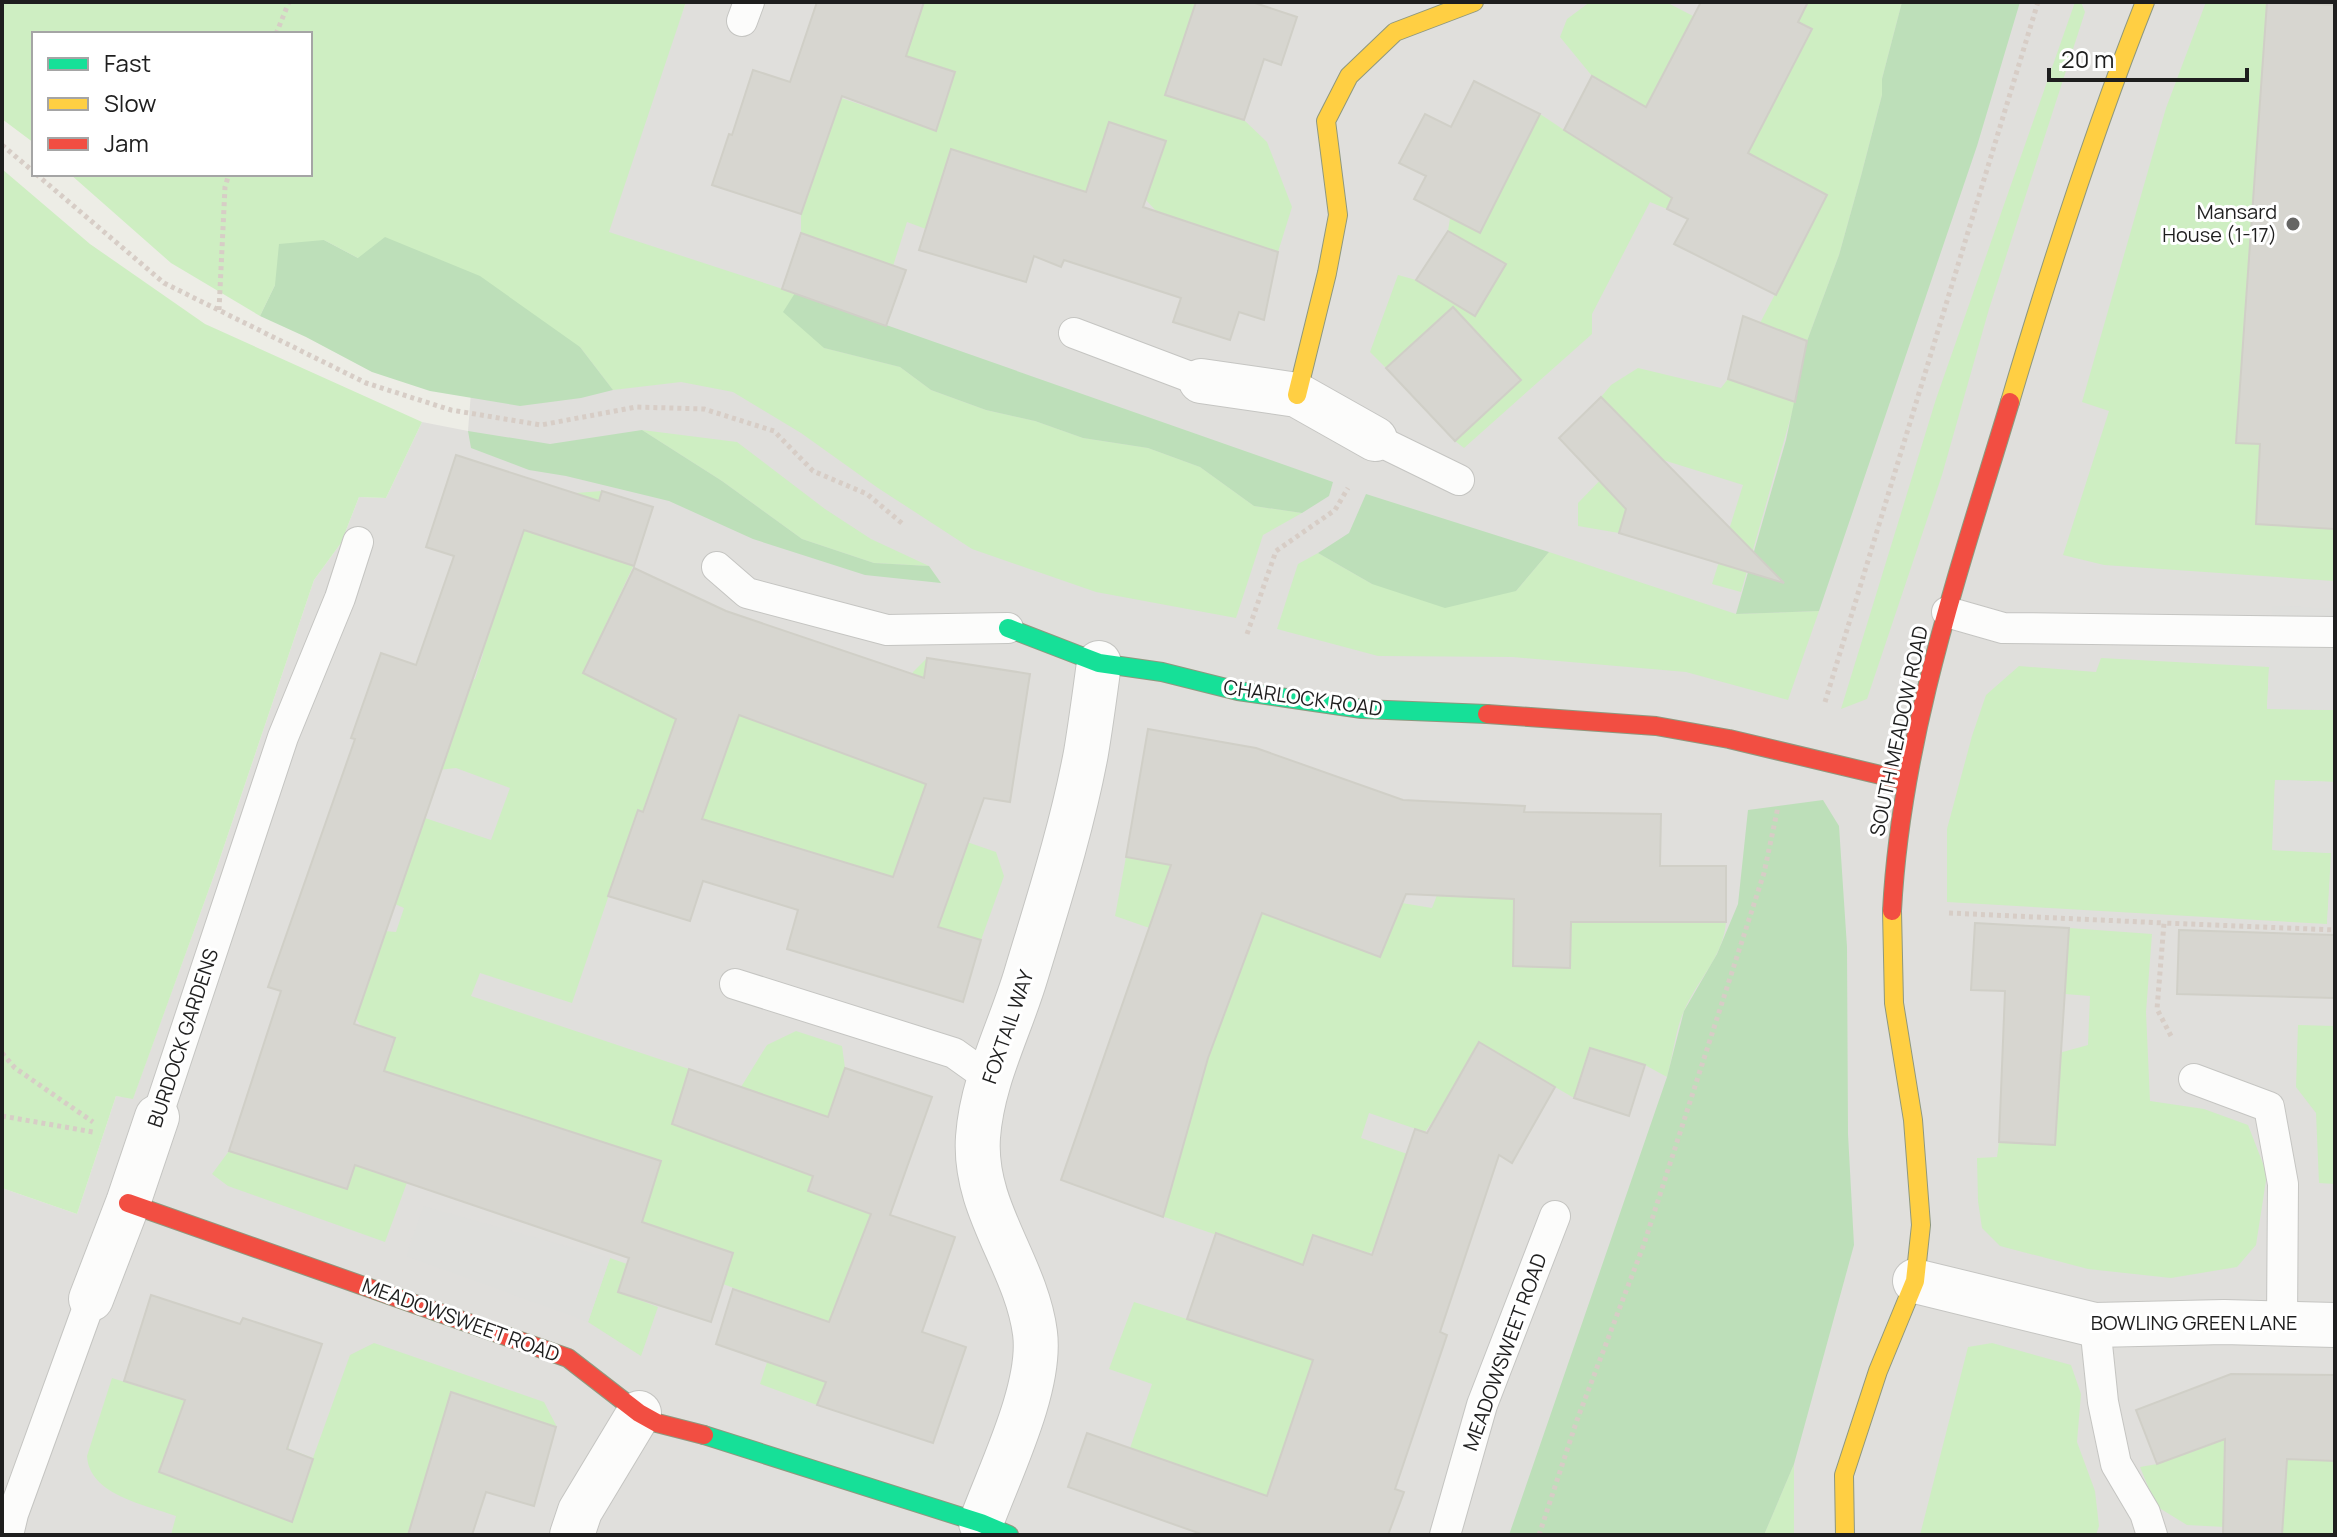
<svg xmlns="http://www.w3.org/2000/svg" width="2337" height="1537" viewBox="0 0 2337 1537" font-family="Manrope,sans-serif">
<rect width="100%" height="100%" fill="#edede6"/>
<polygon fill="#e0dfdc" points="686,2 2335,2 2335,1535 2,1535 2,1188 77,1214 116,1096 133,1098 216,870 314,580 341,543 359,497 386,498 422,422 468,431 480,276 674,35"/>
<g fill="#ceeec2">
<polygon points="2,2 686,2 609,232 795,293 824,348 900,367 931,390 986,410 1035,421 1083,438 1148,448 1200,467 1254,506 1302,513 1263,535 1236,618 1096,592 972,549 878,488 801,433 733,392 681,382 613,390 580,347 358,258 324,240 275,285 260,316 171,263 70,174 310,174 310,34 34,34 34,143 2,119"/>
<polygon points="924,2 1196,2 1165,95 1244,120 1267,142 1292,207 1278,252 1157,212 1146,200 1165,142 1110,122 1086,192 951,149 926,229 907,222 893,266 801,234 801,214 841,98 936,130 955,72 899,54 912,38"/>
<polygon points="1590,2 1666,2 1693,16 1681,41 1779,92 1812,30 1798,22 1808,2 1902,2 1882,79 1882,95 1861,176 1839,255 1807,341 1760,323 1827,195 1776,168 1702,141 1667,209 1650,202 1592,314 1592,334 1464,448 1455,441 1521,380 1493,351 1483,359 1443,316 1386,368 1370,352 1398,275 1416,280 1475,316 1506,264 1448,231 1450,218 1481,232 1540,114 1564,130 1650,109 1592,76 1560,37 1567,19"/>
<polygon points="2075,2 2081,2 2085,12 1989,309 1942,475 1867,699 1841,709 1936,399"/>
<polygon points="2206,2 2335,2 2335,5 2267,3 2236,442 2260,444 2257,524 2334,529 2334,581 2104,565 2063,555 2109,411 2082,402 2166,108"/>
<polygon points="2,169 90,244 205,324 422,422 386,498 359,497 341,543 314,580 216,870 133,1099 116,1096 77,1214 2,1188"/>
<polygon points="1638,368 1721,388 1728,379 1795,402 1741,592 1712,584 1743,485 1644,454 1619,533 1578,526 1578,503 1641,438 1601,397 1611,385"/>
<polygon points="642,430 737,442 825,509 871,539 929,566 874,563 802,539 722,481"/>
<polygon points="602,491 586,542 637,558 583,673 661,712 734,706 894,712 913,672 927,658 974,728 921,800 912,823 996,852 1004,876 981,940 900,916 717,837 638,810 572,1003 480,973 471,996 689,1069 672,1123 722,1142 741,1087 767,1045 796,1031 842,1046 845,1068 808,1191 862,1211 873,1210 835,1358 817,1405 760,1384 785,1307 723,1284 733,1253 642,1222 659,1167 587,1143 586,1137 457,1095 422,1142 385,1242 228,1186 212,1174 229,1151 347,1188 297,1128 395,1039 362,1027 356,1019 384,931 396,932 404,908 395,904 425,818 491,840 510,788 456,768 439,770 467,682 475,679 483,654 500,522 560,542 576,493"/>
<polygon points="1549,552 1736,614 1819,611 1788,700 1686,672 1513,657 1378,656 1277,629 1298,564 1318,553 1372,584 1516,591"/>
<polygon points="2101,658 2269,667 2267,709 2335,710 2335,782 2275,780 2273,850 2332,853 2327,924 1947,902 1947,829 1972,736 1986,695 2019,666 2096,672"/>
<path d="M 1126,857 L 1432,908 L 1437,895 L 1520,899 L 1726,921 C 1724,956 1697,980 1684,1011 C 1675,1031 1673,1056 1667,1077 L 1645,1065 L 1590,1049 L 1574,1098 L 1479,1043 L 1435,1118 L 1425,1132 L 1369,1113 L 1361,1138 L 1416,1157 L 1401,1168 L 1374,1250 L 1369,1253 L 1313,1236 L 1350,1308 L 1303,1389 L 1285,1443 L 1326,1528 L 1130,1448 L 1152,1384 L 1109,1369 L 1134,1302 L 1243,1337 L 1269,1253 L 1156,1214 L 1190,1121 L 1207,1061 L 1244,961 L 1115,916 Z"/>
<polygon points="2069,928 2152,934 2146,1012 2150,1101 2204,1109 2248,1125 2267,1174 2256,1245 2237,1267 2171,1278 2088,1269 2000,1246 1982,1228 1978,1201 1977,1158 1997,1157 1999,1142 2055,1144 2059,1053 2088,1045 2090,996 2065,994"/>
<polygon points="2298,1025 2335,1026 2335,1184 2319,1183 2316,1113 2296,1087"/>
<polygon points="610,1258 627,1264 618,1292 658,1307 641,1356 588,1322"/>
<path d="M 374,1343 L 544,1402 L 557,1427 L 452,1392 L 410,1528 L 430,1535 L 171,1535 L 176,1516 C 146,1505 89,1495 87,1456 L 112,1378 L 185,1401 L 162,1465 L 288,1443 L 289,1449 L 313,1458 L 350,1355 Z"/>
<polygon points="1992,1343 2071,1365 2081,1394 2077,1442 2095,1491 2099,1526 2096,1535 1920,1535 1968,1347"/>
<polygon points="2237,1434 2335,1461 2335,1535 2282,1535 2282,1530 2187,1525 2156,1506 2140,1467 2157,1464"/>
<polygon points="1794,1464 1794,1535 1764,1535"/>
</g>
<g fill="#bddfb9">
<polygon points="1902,2 2020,2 1977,146 1819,611 1736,614 1786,440 1807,341 1839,255 1861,176 1882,95 1882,79"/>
<polygon points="385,237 480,276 580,347 613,390 581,398 520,406 430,391 372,372 306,337 260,316 275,285 279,244 324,240 358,258"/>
<polygon points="795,293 1333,482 1329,496 1302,513 1254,506 1200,467 1148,448 1083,438 1035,421 986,410 931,390 900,367 824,348 783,312"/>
<polygon points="642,430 722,481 802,539 874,563 929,566 941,583 865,575 753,539 669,501 566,476 529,470 471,448 468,431 550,444"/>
<polygon points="1366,494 1549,552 1516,591 1445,608 1372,584 1318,553 1349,533"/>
<polygon points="1823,800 1839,826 1847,947 1848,1134 1854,1245 1794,1464 1764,1535 1509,1535 1667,1077 1684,1011 1717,954 1738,904 1748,810"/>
</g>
<g fill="#dfdfdc">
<polygon points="2272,606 2335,608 2335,710 2267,709"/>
<polygon points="2275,780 2335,782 2335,924 2327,924 2331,853 2272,850"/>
<polygon points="423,1206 610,1258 588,1322 406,1256"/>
</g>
<g fill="#d7d6d0" stroke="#d0cfc7" stroke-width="2" fill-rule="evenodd">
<polygon points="817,2 924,2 906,56 955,72 936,131 842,96 801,214 712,185 729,134 732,135 753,70 790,82"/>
<polygon points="1196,2 1252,2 1297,17 1281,65 1264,59 1244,120 1165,95"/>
<polygon points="1701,2 1808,2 1798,22 1812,29 1748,153 1827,195 1776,295 1674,244 1688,219 1667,209 1672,198 1564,130 1592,76 1646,107"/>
<polygon points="2267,2 2335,5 2334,529 2256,524 2260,444 2236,443"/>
<polygon points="1474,81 1540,114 1480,233 1414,199 1426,176 1399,163 1425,114 1451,127"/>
<polygon points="1109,122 1166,141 1143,207 1278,252 1264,320 1239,312 1230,340 1173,322 1181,298 1064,260 1061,267 1034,256 1026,282 919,250 951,149 1086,192"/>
<polygon points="1448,231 1506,264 1475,316 1416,280"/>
<polygon points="801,233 906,270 886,326 782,289"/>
<polygon points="1453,307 1521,380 1455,441 1386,368"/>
<polygon points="1743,316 1807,341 1795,402 1728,379"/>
<polygon points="1601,397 1784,583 1619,533 1626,509 1559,438"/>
<polygon points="456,455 599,501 602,491 653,507 634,566 524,530 354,1024 395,1038 384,1071 661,1161 642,1222 733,1253 711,1322 618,1292 629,1258 355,1165 347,1189 229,1151 281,991 268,987 355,739 351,738 381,653 416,665 454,556 426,547"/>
<path d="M 634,568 L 726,611 L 924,678 L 927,658 L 1030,674 L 1010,802 L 984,798 L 938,927 L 981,940 L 963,1002 L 787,949 L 798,910 L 703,881 L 690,921 L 608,896 L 638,810 L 643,812 L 676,719 L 583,673 ZM 739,715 L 926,784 L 893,877 L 702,819 Z"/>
<polygon points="1148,729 1256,748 1403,800 1525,806 1524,812 1661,814 1660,866 1726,866 1726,922 1571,922 1570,968 1513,966 1514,899 1406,894 1380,957 1262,913 1208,1058 1163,1217 1061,1180 1171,865 1126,857"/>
<polygon points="1975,923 2069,928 2055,1145 1999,1142 2005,991 1971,990"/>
<polygon points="2179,930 2335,935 2335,998 2177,994"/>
<polygon points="1479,1042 1555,1087 1512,1163 1499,1155 1440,1332 1447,1335 1395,1489 1404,1492 1388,1535 1204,1535 1068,1487 1087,1433 1267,1496 1313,1360 1187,1319 1216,1233 1303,1265 1313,1235 1372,1255 1415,1129 1427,1133"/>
<polygon points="1590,1048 1645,1065 1629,1116 1574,1098"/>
<polygon points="845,1068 932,1097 890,1215 955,1237 922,1332 966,1347 933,1443 817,1405 826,1382 716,1344 733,1289 829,1322 871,1214 808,1191 813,1176 672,1124 689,1069 828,1117"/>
<polygon points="151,1295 240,1324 243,1318 322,1344 287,1449 313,1459 292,1522 159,1472 185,1400 124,1381"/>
<polygon points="2231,1374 2335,1375 2335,1461 2287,1459 2282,1535 2223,1535 2225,1439 2157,1464 2136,1410"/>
<polygon points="451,1392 556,1427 534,1506 486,1492 472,1535 408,1535"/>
</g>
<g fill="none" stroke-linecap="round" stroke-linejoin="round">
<g stroke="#c5c5c2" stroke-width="32">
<g id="lane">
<polyline points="742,21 749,2"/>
<polyline points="1074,333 1201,381"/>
<polyline points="1375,439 1459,480"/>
<polyline points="717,567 747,593 887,630 1008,628"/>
<polyline points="1947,612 2003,628 2335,632"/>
<polyline points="735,984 954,1053 989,1078"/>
<polyline points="2194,1079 2269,1107 2283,1184 2282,1323"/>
<polyline points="157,1117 283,737 340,598 358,542"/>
<polyline points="2095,1325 2103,1402 2116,1464 2145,1513 2152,1535"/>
<polyline points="8,1535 13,1514 91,1299"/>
<polyline points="1445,1535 1482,1405 1555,1216"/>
</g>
</g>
<g stroke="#c5c5c2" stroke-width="46">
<g id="street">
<polyline points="1201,381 1297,395 1375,439"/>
<polyline points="1915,1281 2095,1325 2224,1322 2335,1325"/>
<polyline points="91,1299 128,1203 157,1117"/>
<path d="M 981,1523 C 1000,1471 1042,1387 1035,1333 C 1026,1264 973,1209 978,1137 C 982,1080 1010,1029 1026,975 C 1048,902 1072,828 1086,753 C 1091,723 1095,693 1099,663"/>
<polyline points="572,1535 580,1511 639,1413"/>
</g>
</g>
<g stroke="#8f987e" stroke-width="20">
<g id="fast">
<polyline points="1008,628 1099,663 1162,672 1238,691 1362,709 1487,714"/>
<polyline points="704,1435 981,1523 1009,1535"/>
</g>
</g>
<g stroke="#8f987e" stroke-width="20">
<g id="slow">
<polyline points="1297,395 1327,273 1338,215 1326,121 1349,76 1395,32 1474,2"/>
<path d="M 2010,402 C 2050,267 2093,133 2145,2"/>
<polyline points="1845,1535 1844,1475 1878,1371 1915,1281 1921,1225 1913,1120 1894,1003 1892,911"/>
</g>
</g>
<g stroke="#8f987e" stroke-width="20">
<g id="jam">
<polyline points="1487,714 1656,726 1729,739 1906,781"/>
<path d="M 1892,911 C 1901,737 1960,568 2010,402"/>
<polyline points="128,1203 568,1358 639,1413 657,1423 704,1435"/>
</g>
</g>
<g stroke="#d7cdc6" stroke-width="5" stroke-dasharray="4 4" stroke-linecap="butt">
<polyline points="276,34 289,2"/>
<polyline points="2,145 34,172"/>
<polyline points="36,174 164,283 366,383 451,410 541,425 636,407 704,409 774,431 813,471 867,494 904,525"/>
<polyline points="219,310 225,187 229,174"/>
<polyline points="1247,634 1276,551 1335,510 1348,488"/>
<polyline points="1825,702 2038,2"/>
<polyline points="1949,913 2164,923"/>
<polyline points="2171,1036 2157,1009 2164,923 2335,930"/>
<polyline points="2,1053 15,1068 93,1122"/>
<polyline points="2,1116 93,1132"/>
<polyline points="1539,1535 1577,1420 1644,1244 1764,873 1778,807"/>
</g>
<use href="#lane" stroke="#fcfcfb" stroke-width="30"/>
<use href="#street" stroke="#fcfcfb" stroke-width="44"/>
<use href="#fast" stroke="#16e098" stroke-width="18"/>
<use href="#slow" stroke="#ffcf43" stroke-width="18"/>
<use href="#jam" stroke="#f24e42" stroke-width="18"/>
</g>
<circle fill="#666664" stroke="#fff" stroke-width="3" cx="2293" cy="224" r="8"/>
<g text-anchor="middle" stroke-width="6" stroke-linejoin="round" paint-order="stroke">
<g font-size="20" fill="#1e1e1e" stroke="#fff" text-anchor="end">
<text x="2277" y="219">Mansard<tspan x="2277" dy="23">House (1-17)</tspan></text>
</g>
<g font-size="20" fill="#1e1e1e" stroke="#fff">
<text transform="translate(1303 698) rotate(8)" y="7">CHARLOCK ROAD</text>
<text transform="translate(1899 731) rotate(-78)" y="7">SOUTH MEADOW ROAD</text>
<text transform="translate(1008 1027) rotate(-71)" y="7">FOXTAIL WAY</text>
<text transform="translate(183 1038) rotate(-72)" y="7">BURDOCK GARDENS</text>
<text transform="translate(461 1320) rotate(20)" y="7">MEADOWSWEET ROAD</text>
<text x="2194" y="1330">BOWLING GREEN LANE</text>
<text transform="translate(1505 1352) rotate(-70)" y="7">MEADOWSWEET ROAD</text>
</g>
</g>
<rect width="2337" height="1537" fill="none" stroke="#1e1e1e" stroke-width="8"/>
<rect x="32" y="32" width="280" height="144" fill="#ffffff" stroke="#a5a5a5" stroke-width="2"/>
<rect x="48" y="58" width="40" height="12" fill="#16e098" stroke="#a5a5a5" stroke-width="2"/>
<text x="104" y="72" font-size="24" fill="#1e1e1e">Fast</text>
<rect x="48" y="98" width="40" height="12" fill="#ffcf43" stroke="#a5a5a5" stroke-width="2"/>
<text x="104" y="112" font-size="24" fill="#1e1e1e">Slow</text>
<rect x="48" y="138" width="40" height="12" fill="#f24e42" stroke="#a5a5a5" stroke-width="2"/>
<text x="104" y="152" font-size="24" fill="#1e1e1e">Jam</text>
<path d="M2049 68v12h198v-12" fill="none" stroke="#1e1e1e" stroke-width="4"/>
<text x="2061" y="68" font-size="24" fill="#1e1e1e" stroke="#ffffff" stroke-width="6" paint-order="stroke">20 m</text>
</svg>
